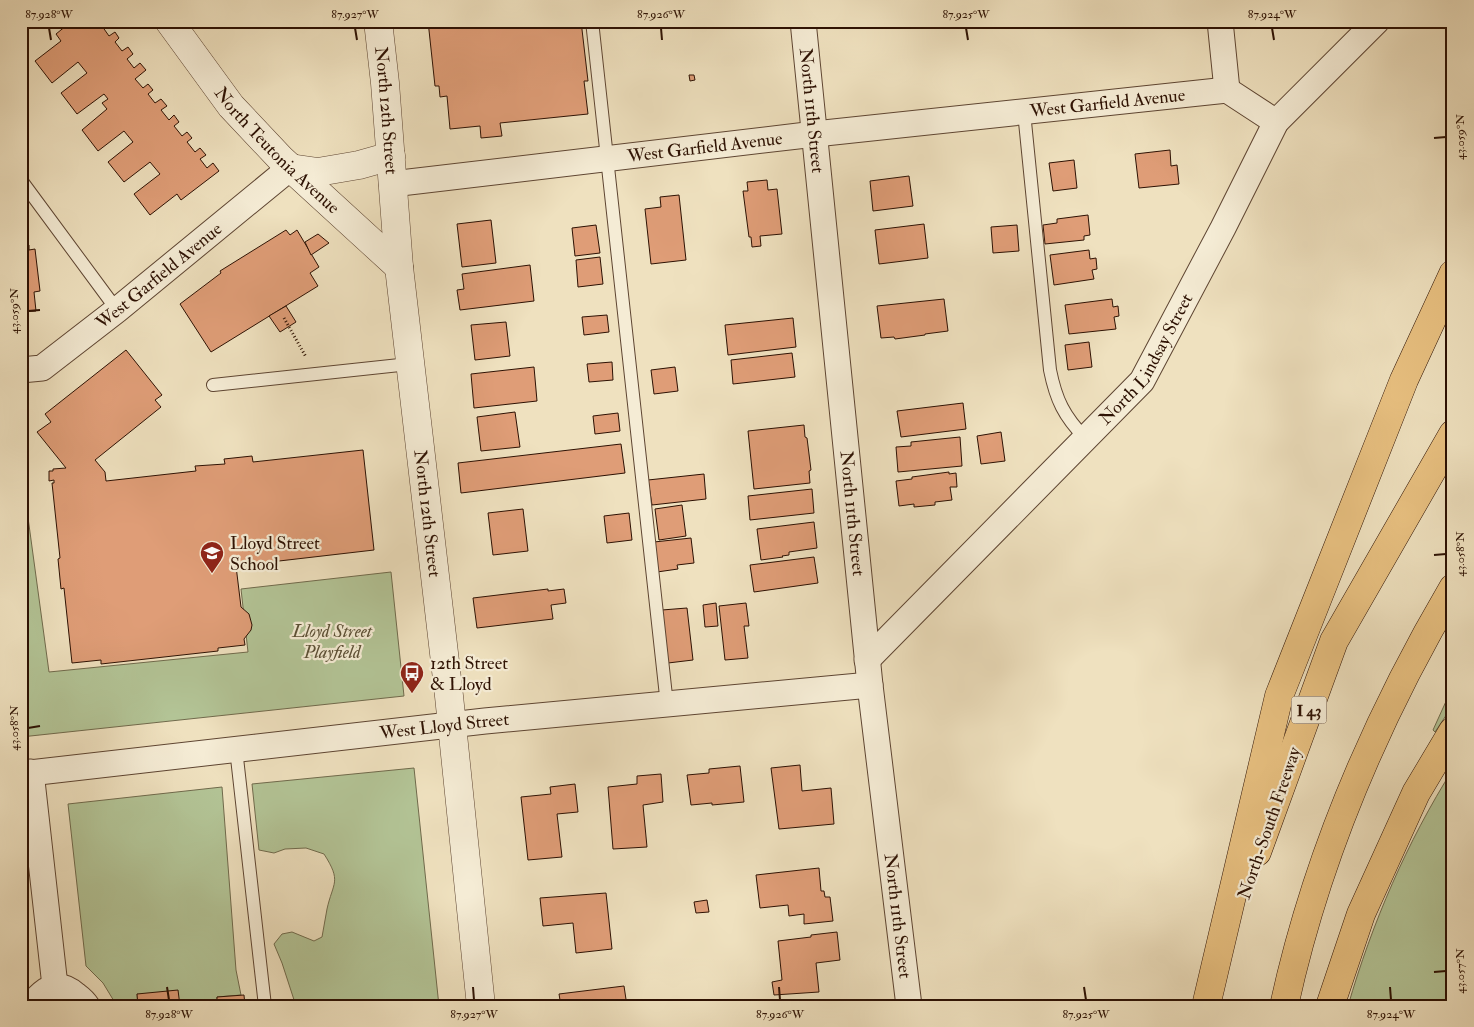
<svg xmlns="http://www.w3.org/2000/svg" width="1474" height="1027" viewBox="0 0 1474 1027" font-family="'IM FELL Double Pica',serif">
<rect width="100%" height="100%" fill="#efe1bf"/>
<filter id="stains"><feTurbulence type="fractalNoise" baseFrequency=".004" numOctaves="4"/><feColorMatrix values="0 0 0 0 .2 0 0 0 0 .09 0 0 0 0 .02 0 0 0 .5 -.17"/></filter>
<radialGradient id="worn" r=".72"><stop offset=".6" stop-color="#630" stop-opacity="0"/><stop offset="1" stop-color="#630" stop-opacity=".3"/></radialGradient>
<g fill="#b3c496" stroke="#706a4c">
<polygon points="21,466 49,672 248,652 241,589 391,572 404,696 21,737"/>
<polygon points="1453,686 1453,705 1435,732 1433,730"/>
<path d="M 414,768 L 439,1006 L 296,1006 L 282,963 L 274,944 L 282,934 L 292,932 L 314,941 L 322,937 C 324,928 325,918 327,909 C 333,882 342,882 324,854 L 306,848 L 285,849 L 274,853 L 259,850 L 252,784 Z"/>
<path d="M 1453,769 L 1453,1006 L 1348,1006 C 1372,923 1407,842 1453,769 Z"/>
<polygon points="222,787 236,970 241,995 217,997 217,1006 180,1006 137,994 138,1006 117,1006 103,983 86,966 68,804"/>
</g>
<g fill="#df9d77" stroke="#2d1103">
<polygon points="72,21 107,21 102,26 109,36 115,32 119,38 115,42 122,51 128,47 133,54 127,59 134,68 140,63 146,70 135,79 143,88 148,84 153,90 148,94 155,103 161,99 167,106 161,110 169,120 174,115 179,122 174,126 182,136 187,132 192,138 187,142 195,152 200,148 206,155 200,159 207,168 213,163 219,171 181,200 177,194 150,215 134,194 160,174 150,162 124,182 108,162 133,142 124,131 98,151 82,130 107,109 102,103 108,99 104,94 77,114 61,93 87,73 78,62 52,83 35,61 61,41 56,34"/>
<polygon points="428,21 581,21 588,81 584,81 588,114 500,123 502,136 481,138 480,126 450,129 447,96 440,97 439,86 435,86"/>
<polygon points="1304,21 1317,21 1311,28"/>
<polygon points="689,75 694,75 695,80 690,81"/>
<polygon points="1170,150 1171,166 1177,165 1179,184 1139,188 1135,154"/>
<polygon points="1074,160 1077,188 1053,191 1049,163"/>
<polygon points="909,176 913,206 873,211 870,181"/>
<polygon points="767,180 768,190 777,189 782,234 760,236 761,246 752,247 751,237 749,237 743,191 748,191 747,182"/>
<polygon points="679,195 686,260 651,264 645,209 661,207 660,197"/>
<polygon points="1088,215 1090,235 1084,236 1084,240 1045,244 1043,225 1057,223 1057,219"/>
<polygon points="491,220 496,263 462,267 457,224"/>
<polygon points="924,224 928,258 879,264 875,230"/>
<polygon points="596,225 600,253 575,256 572,228"/>
<polygon points="1017,225 1019,251 993,253 991,227"/>
<polygon points="286,230 290,235 297,230 319,267 310,273 318,286 211,352 180,304 221,273 220,271"/>
<polygon points="318,234 329,243 311,255 305,242"/>
<polygon points="21,245 29,245 29,250 35,249 40,291 34,292 36,311 21,312"/>
<polygon points="1089,250 1090,259 1096,258 1097,269 1092,270 1094,279 1054,285 1050,255"/>
<polygon points="600,257 603,284 578,287 576,260"/>
<polygon points="530,265 534,301 460,310 457,290 464,289 462,274"/>
<polygon points="944,299 948,331 925,334 925,335 895,339 894,337 881,338 877,306"/>
<polygon points="1112,299 1113,307 1118,306 1119,316 1114,317 1116,329 1069,334 1065,305"/>
<polygon points="286,306 296,322 280,332 269,316"/>
<polygon points="607,315 609,332 584,335 582,317"/>
<polygon points="793,318 796,347 728,355 725,325"/>
<polygon points="506,322 510,356 475,360 471,325"/>
<polygon points="1089,342 1092,367 1068,370 1065,345"/>
<polygon points="126,350 162,395 155,400 161,407 95,460 105,472 106,481 196,471 195,466 225,464 224,459 252,456 253,462 363,450 374,550 236,566 241,607 249,614 252,625 251,630 244,639 245,645 218,648 218,651 101,664 101,660 72,663 64,588 61,589 58,559 60,558 52,483 54,483 54,480 49,481 49,471 53,471 53,469 66,468 37,432 51,422 45,414"/>
<polygon points="792,353 795,377 733,384 731,360"/>
<polygon points="612,362 613,380 589,382 587,364"/>
<polygon points="534,367 537,401 474,408 471,374"/>
<polygon points="675,367 678,391 654,394 651,370"/>
<polygon points="963,403 966,429 901,437 897,411"/>
<polygon points="515,412 520,447 481,451 477,417"/>
<polygon points="618,413 620,431 595,434 593,416"/>
<polygon points="804,425 805,437 807,438 811,470 809,471 810,483 754,489 748,431"/>
<polygon points="1001,432 1005,461 981,464 977,436"/>
<polygon points="960,437 962,466 898,472 896,447 911,446 911,442"/>
<polygon points="621,444 625,473 461,493 458,463"/>
<polygon points="949,472 949,474 956,473 957,487 950,487 952,500 935,502 935,505 914,507 914,504 899,506 896,481 912,479 912,477"/>
<polygon points="704,474 706,499 652,505 648,480"/>
<polygon points="812,489 814,513 750,520 748,496"/>
<polygon points="682,505 686,536 659,540 655,509"/>
<polygon points="523,509 528,551 493,555 488,513"/>
<polygon points="629,513 632,540 607,543 604,516"/>
<polygon points="814,522 817,548 789,552 789,555 782,556 783,557 761,560 757,529"/>
<polygon points="691,538 694,563 677,565 678,569 657,572 654,542"/>
<polygon points="814,557 818,583 754,592 750,565"/>
<polygon points="548,589 548,591 564,589 566,603 551,605 553,619 477,628 473,598"/>
<polygon points="716,603 718,626 705,627 703,605"/>
<polygon points="746,603 749,626 744,626 748,658 725,660 719,606"/>
<polygon points="687,608 693,660 668,663 662,610"/>
<polygon points="800,765 802,791 831,788 834,824 779,829 771,768"/>
<polygon points="740,766 744,802 712,805 712,803 691,805 687,775 709,773 709,769"/>
<polygon points="661,774 663,802 643,805 647,847 613,849 608,787 637,784 637,776"/>
<polygon points="575,784 578,812 557,814 562,857 528,860 521,797 551,794 550,787"/>
<polygon points="819,868 821,891 824,891 825,897 830,897 833,921 804,924 804,914 789,916 788,905 760,908 756,875"/>
<polygon points="606,893 612,949 576,953 573,923 543,926 540,898"/>
<polygon points="707,900 709,912 696,913 694,902"/>
<polygon points="837,932 840,960 816,963 819,992 774,995 772,982 782,980 778,941 811,937 811,935"/>
<polygon points="624,986 627,1006 561,1006 559,994"/>
<polygon points="178,990 180,1006 138,1006 137,994"/>
<polygon points="244,995 245,1006 217,1006 217,997"/>
<polygon points="833,1001 833,1006 785,1006"/>
</g>
<g fill="none" stroke-linecap="round" stroke-linejoin="round">
<g stroke="#5e4532" stroke-width="14">
<g id="service">
<polyline points="592,21 667,705"/>
<path d="M 1024,112 L 1050,370 C 1056,400 1064,416 1085,438"/>
<polyline points="21,180 117,310"/>
<polyline points="213,385 409,364"/>
<polyline points="236,749 265,1006"/>
</g>
</g>
<g stroke="#5e4532" stroke-width="27">
<g id="minor">
<path id="s1" d="M 803,21 L 870,685 L 909,1006"/>
<polyline points="1220,21 1227,90"/>
<polyline points="1227,90 1276,122"/>
<path id="s2" d="M 392,184 L 815,134 L 1227,90"/>
<path id="s3" d="M 21,370 L 42,368 L 117,310 L 290,168"/>
<path id="s4" d="M 867,660 L 1142,381 L 1223,228 L 1276,122 L 1377,21"/>
<polyline points="31,772 55,986"/>
<path id="s5" d="M 21,774 L 485,721 L 870,685"/>
<path d="M 30,1006 C 43,990 57,978 76,995 C 80,998 84,1001 87,1006"/>
</g>
</g>
<g stroke="#5e4532" stroke-width="29">
<g id="tertiary">
<path id="s6" d="M 169,21 L 231,106 L 281,159 L 399,267"/>
<path id="s7" d="M 378,21 L 385,83 L 399,267 L 449,696 L 481,1006"/>
<polyline points="290,168 318,172 359,165 391,156"/>
</g>
</g>
<g stroke="#2d1103" stroke-width="29">
<g id="motorway">
<polyline points="1257,852 1334,641 1453,434"/>
<polyline points="1206,1006 1279,696 1404,380 1453,274"/>
<path d="M 1284,1006 C 1316,859 1377,717 1453,588"/>
<polyline points="1330,1006 1361,914 1416,793 1453,731"/>
</g>
</g>
<polyline stroke="#2d1103" stroke-width="3" stroke-dasharray="1 2.5" stroke-linecap="butt" points="284,318 306,357"/>
<use href="#service" stroke="#f5ecd5" stroke-width="12"/>
<use href="#minor" stroke="#f5ecd5" stroke-width="25"/>
<use href="#tertiary" stroke="#f5ecd5" stroke-width="28"/>
<use href="#motorway" stroke="#e8c080" stroke-width="28"/>
</g>
<path fill="none" stroke="#2d1103" stroke-width="2" d="M 49,28 L 51,40M 355,28 L 357,40M 661,28 L 662,40M 966,28 L 968,40M 1272,28 L 1274,40M 1434,138 L 1446,137M 28,311 L 40,310M 1434,555 L 1446,554M 28,728 L 40,726M 1434,972 L 1446,971M 167,987 L 169,1000M 473,987 L 474,1000M 779,987 L 780,1000M 1084,987 L 1086,1000M 1390,987 L 1391,1000"/>
<defs>
<g id="school-pin" transform="scale(1.25)"><path d="M0 17L-7.5 6A9.5 9.5 0 1 1 7.5 6Z" fill="#8f2418" stroke="#f5ecd5"/><path d="M0-5L7-2L0 1L-7-2ZM-4 1L0 2.5L4 1V4Q0 6-4 4Z" fill="#fff"/></g>
<g id="bus-pin" transform="scale(1.25)"><path d="M0 17L-7.5 6A9.5 9.5 0 1 1 7.5 6Z" fill="#8f2418" stroke="#f5ecd5"/><path d="M-5-6H5V4H4V6H2V4H-2V6H-4V4H-5ZM-3.5-4V0h7V-4ZM-3.5 1.2v1.5H-2V1.2ZM2 1.2v1.5H3.5V1.2Z" fill="#fff"/></g>
</defs>
<g fill-rule="evenodd">
<use href="#school-pin" x="212" y="553"/>
<use href="#bus-pin" x="412" y="673"/>
</g>
<g text-anchor="middle" stroke-width="4.5" stroke-linejoin="round" paint-order="stroke">
<rect fill="#f5ecd5" stroke="#695342" stroke-width="1" x="1291.5" y="696.5" width="35" height="27" rx="4"/>
<g font-size="16" font-weight="bold" fill="#2d1103">
<text x="1309" y="716">I 43</text>
</g>
<g font-size="18" fill="#2d1103" stroke="#f5ecd5">
<text dy="6" stroke="none"><textPath href="#s2" startOffset="720">West Garfield Avenue</textPath></text>
<text dy="6" stroke="none"><textPath href="#s7" startOffset="90">North 12th Street</textPath></text>
<text dy="6" stroke="none"><textPath href="#s1" startOffset="90">North 11th Street</textPath></text>
<text dy="6" stroke="none"><textPath href="#s2" startOffset="315">West Garfield Avenue</textPath></text>
<text dy="6" stroke="none"><textPath href="#s6" startOffset="169">North Teutonia Avenue</textPath></text>
<text dy="6" stroke="none"><textPath href="#s3" startOffset="170">West Garfield Avenue</textPath></text>
<text dy="6" stroke="none"><textPath href="#s4" startOffset="412">North Lindsay Street</textPath></text>
<text dy="6" stroke="none"><textPath href="#s7" startOffset="495">North 12th Street</textPath></text>
<text dy="6" stroke="none"><textPath href="#s1" startOffset="495">North 11th Street</textPath></text>
<text dy="6" stroke="none"><textPath href="#s5" startOffset="426">West Lloyd Street</textPath></text>
<text transform="translate(1269 823) rotate(-71)" y="6">North-South Freeway</text>
<text dy="6" stroke="none"><textPath href="#s1" startOffset="900">North 11th Street</textPath></text>
</g>
<g font-size="18" fill="#2d1103" stroke="#f5ecd5" text-anchor="start">
<text x="230" y="549">Lloyd Street<tspan x="230" dy="21">School</tspan></text>
<text x="430" y="669">12th Street<tspan x="430" dy="21">&amp; Lloyd</tspan></text>
</g>
<g font-size="18" font-style="italic" fill="#5c5036" stroke="#f5ecd5">
<text x="332" y="637">Lloyd Street<tspan x="332" dy="21">Playfield</tspan></text>
</g>
</g>
<rect width="1474" height="1027" fill="none" stroke="#efe1bf" stroke-width="55"/>
<rect x="28" y="28" width="1418" height="972" fill="none" stroke="#2d1103" stroke-width="2"/>
<g font-size="12" text-anchor="middle" fill="#2d1103">
<text x="49" y="18">87.928°W</text>
<text x="355" y="18">87.927°W</text>
<text x="661" y="18">87.926°W</text>
<text x="966" y="18">87.925°W</text>
<text x="1272" y="18">87.924°W</text>
<text transform="translate(1460 137) rotate(-90)" y="4">43.059°N</text>
<text transform="translate(14 311) rotate(-90)" y="4">43.059°N</text>
<text transform="translate(1460 554) rotate(-90)" y="4">43.058°N</text>
<text transform="translate(14 728) rotate(-90)" y="4">43.058°N</text>
<text transform="translate(1460 971) rotate(-90)" y="4">43.057°N</text>
<text x="169" y="1018">87.928°W</text>
<text x="474" y="1018">87.927°W</text>
<text x="780" y="1018">87.926°W</text>
<text x="1086" y="1018">87.925°W</text>
<text x="1391" y="1018">87.924°W</text>
</g>
<rect width="100%" height="100%" filter="url(#stains)"/>
<rect width="100%" height="100%" fill="url(#worn)"/>
</svg>
